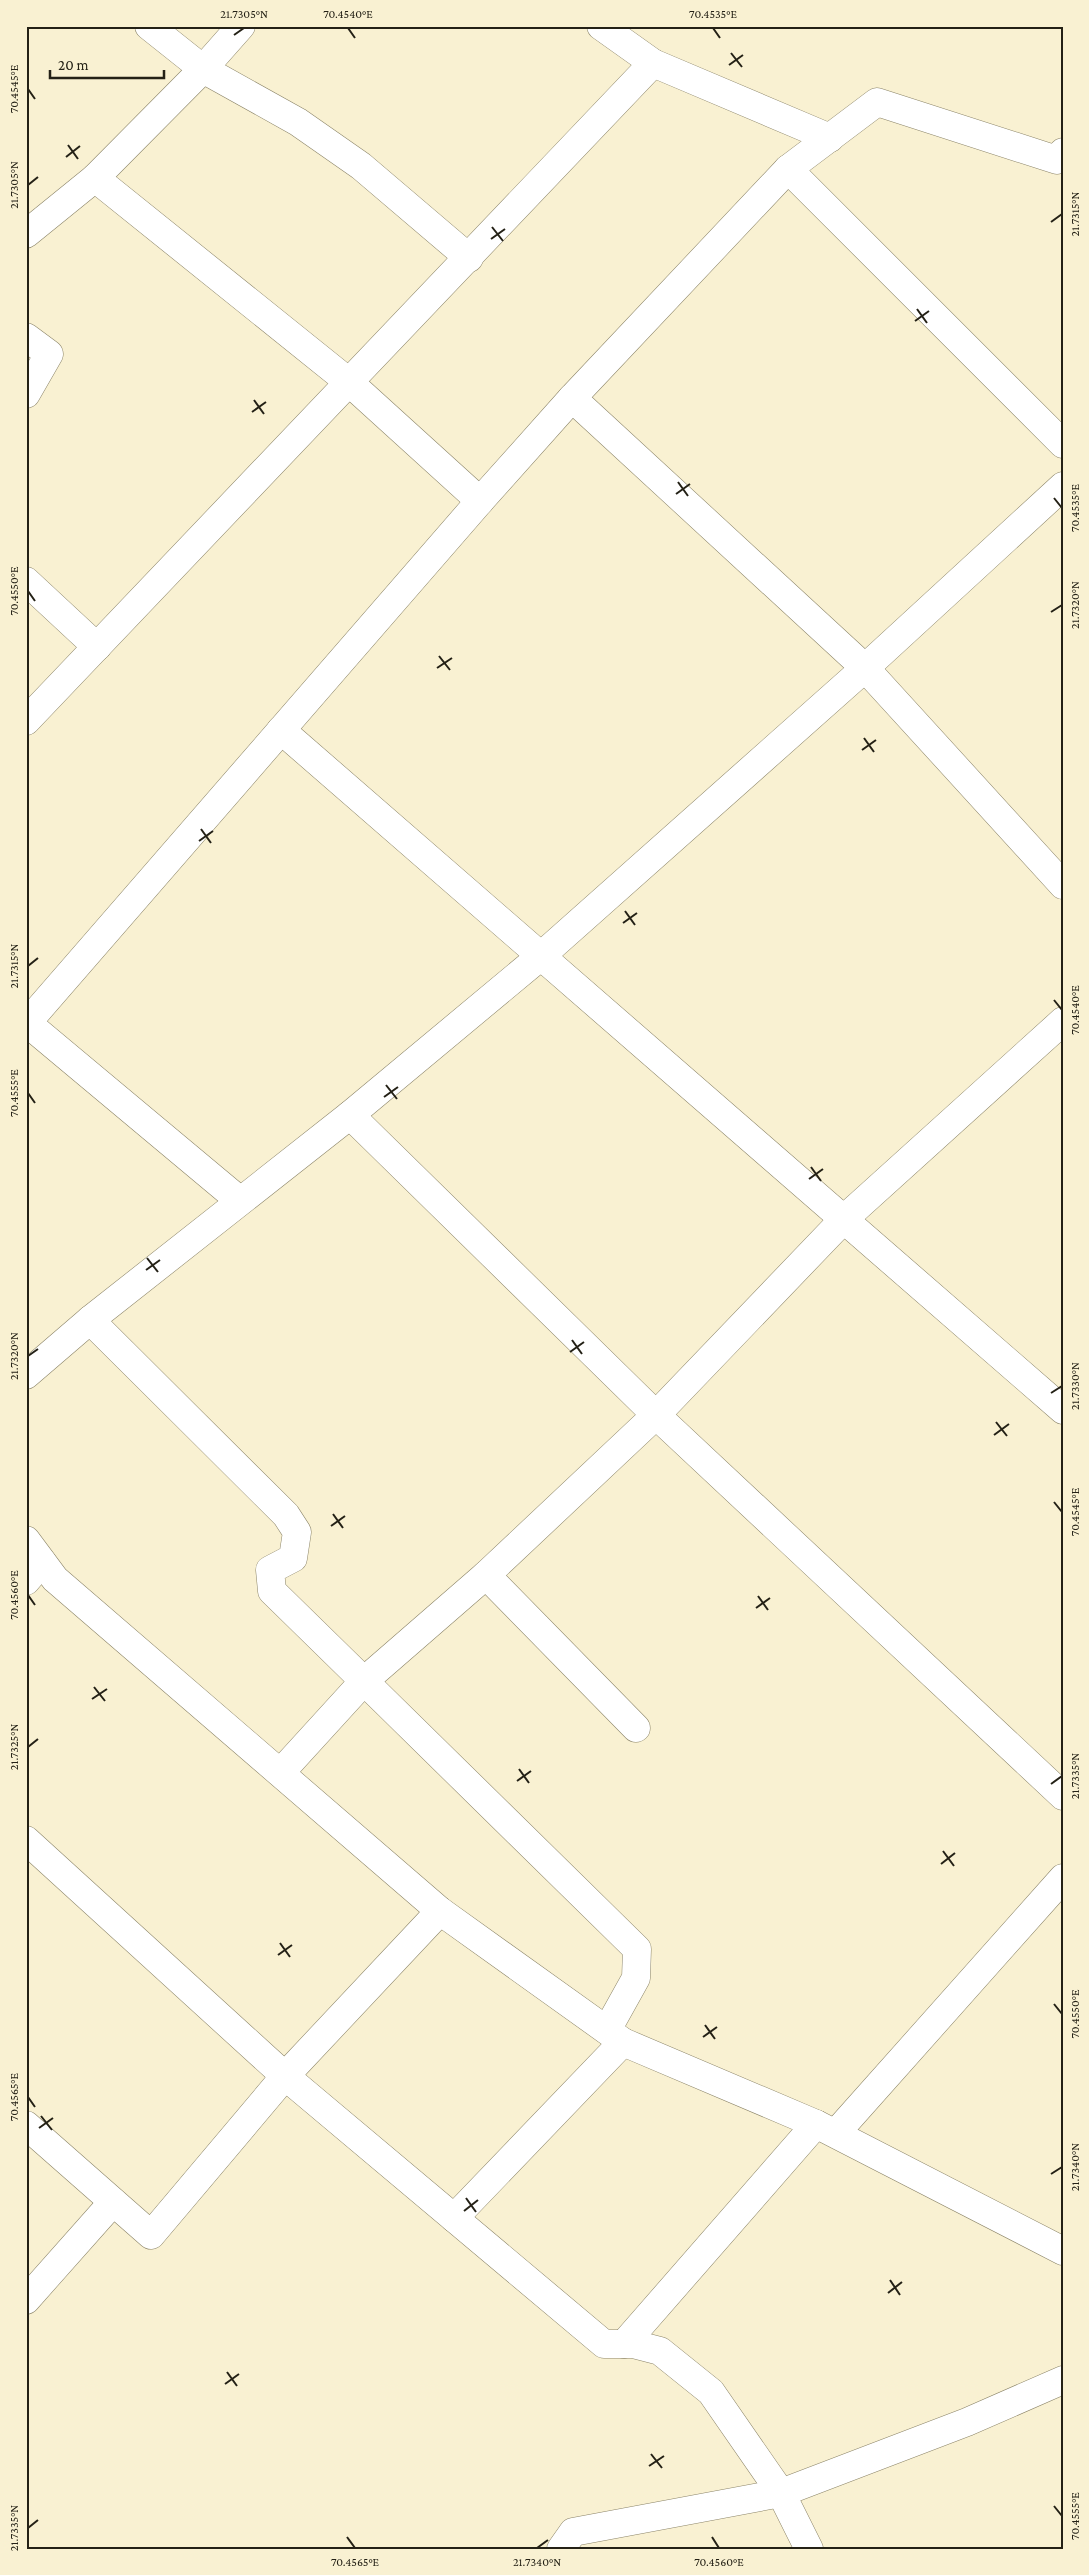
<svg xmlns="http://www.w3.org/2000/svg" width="1089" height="2575" viewBox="0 0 1089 2575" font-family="'Crimson Pro',serif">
<rect width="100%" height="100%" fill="#f9f1d2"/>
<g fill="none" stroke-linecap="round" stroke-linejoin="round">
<g stroke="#8b8468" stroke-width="29">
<g id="street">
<polyline points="149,26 203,69 298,122 361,166 469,258"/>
<polyline points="601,26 653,63 830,138"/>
<polyline points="788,169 1063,444"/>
<polyline points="95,178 350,383 480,501"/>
<polyline points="26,234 95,178 203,69 241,26"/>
<polyline points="26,337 49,354 26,394"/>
<polyline points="572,398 865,668 1063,885"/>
<polyline points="26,581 97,647"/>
<polyline points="26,721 653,63"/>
<polyline points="281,730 1063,1410"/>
<polyline points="26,1022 239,1200"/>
<polyline points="26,1024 480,501 572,398 788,169 877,102 1057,160 1063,152"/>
<polyline points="350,1115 656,1415 1063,1796"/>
<polyline points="90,1320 286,1515 297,1532 293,1558 270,1570 272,1591 364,1681 281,1772"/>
<polyline points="26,1375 90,1320 350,1115 541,956 865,668 1063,486"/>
<polyline points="26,1540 55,1579 440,1911 623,2042 816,2124 1063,2251"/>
<polyline points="486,1575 636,1728"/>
<polyline points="26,1581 42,1562"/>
<polyline points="26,1840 285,2076 604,2344 633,2344 660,2351 711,2392 781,2493 809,2549"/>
<polyline points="607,2030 636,1978 637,1949 364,1681 486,1575 656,1415 844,1219 1063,1021"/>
<polyline points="26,2125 151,2235 285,2076 440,1911"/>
<polyline points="836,2133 1063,1878"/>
<polyline points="454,2218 623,2042"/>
<polyline points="26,2300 113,2202"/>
<polyline points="624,2344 816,2124"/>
<polyline points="561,2549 573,2532 781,2493 967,2422 1063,2380"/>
</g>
</g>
<use href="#street" stroke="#fff" stroke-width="28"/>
</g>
<path fill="none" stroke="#242116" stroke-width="2" d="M 348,28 L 355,38M 713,28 L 720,38M 234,35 L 244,28M 731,53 L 742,67M 729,65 L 743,55M 28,89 L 35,99M 68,145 L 78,159M 66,157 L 80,146M 28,185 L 38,177M 1051,222 L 1062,214M 492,227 L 503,241M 491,239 L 505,229M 917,309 L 927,323M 915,321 L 929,311M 254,400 L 264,414M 252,412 L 266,402M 678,482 L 688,496M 676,494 L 690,484M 1054,498 L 1062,508M 28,591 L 35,601M 1051,612 L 1062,605M 439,656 L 450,670M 437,668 L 452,658M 864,738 L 874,752M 862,750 L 876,740M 201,829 L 211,843M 199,841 L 213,831M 625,911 L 635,925M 623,923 L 637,913M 28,966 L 38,958M 1054,1000 L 1062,1010M 386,1085 L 397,1099M 28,1093 L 35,1103M 384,1097 L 398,1087M 811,1167 L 821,1181M 809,1179 L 823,1169M 147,1258 L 158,1272M 146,1270 L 160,1260M 572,1340 L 582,1354M 570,1352 L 584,1342M 28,1356 L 38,1349M 1051,1393 L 1062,1386M 996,1422 L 1007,1436M 994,1435 L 1009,1424M 1054,1502 L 1062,1512M 333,1514 L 343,1528M 331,1526 L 345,1516M 28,1595 L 35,1605M 758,1596 L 768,1610M 756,1608 L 770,1598M 94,1687 L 105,1701M 92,1699 L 107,1689M 28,1747 L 38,1739M 519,1769 L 529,1783M 517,1781 L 531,1771M 1051,1784 L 1062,1776M 943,1851 L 954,1866M 941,1864 L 955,1853M 280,1943 L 290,1957M 278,1955 L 292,1945M 1054,2004 L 1062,2014M 705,2025 L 715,2039M 703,2037 L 717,2027M 28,2097 L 35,2107M 41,2116 L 52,2130M 39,2128 L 53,2118M 1051,2174 L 1062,2167M 466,2198 L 476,2212M 464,2211 L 478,2200M 890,2280 L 900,2295M 888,2293 L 902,2282M 227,2372 L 237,2386M 225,2384 L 239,2374M 651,2454 L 662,2468M 649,2466 L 664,2456M 1054,2506 L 1062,2516M 28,2528 L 38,2520M 347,2537 L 355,2548M 712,2537 L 719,2548M 537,2548 L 548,2540"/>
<rect width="1089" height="2575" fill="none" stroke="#f9f1d2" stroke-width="55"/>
<path d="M50 70v8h114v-8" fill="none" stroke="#242116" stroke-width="2.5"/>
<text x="58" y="70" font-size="15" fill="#242116" stroke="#f9f1d2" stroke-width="4" paint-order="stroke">20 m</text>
<rect x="28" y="28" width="1034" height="2520" fill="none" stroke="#242116" stroke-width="2"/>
<g font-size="12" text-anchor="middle" fill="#242116">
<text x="244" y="18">21.7305°N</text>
<text x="348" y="18">70.4540°E</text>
<text x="713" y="18">70.4535°E</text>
<text transform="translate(14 89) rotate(-90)" y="4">70.4545°E</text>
<text transform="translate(14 185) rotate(-90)" y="4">21.7305°N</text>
<text transform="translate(1075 214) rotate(-90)" y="4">21.7315°N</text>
<text transform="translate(1075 508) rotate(-90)" y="4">70.4535°E</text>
<text transform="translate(14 591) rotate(-90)" y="4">70.4550°E</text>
<text transform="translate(1075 605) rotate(-90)" y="4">21.7320°N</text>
<text transform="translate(14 966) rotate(-90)" y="4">21.7315°N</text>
<text transform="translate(1075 1010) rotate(-90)" y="4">70.4540°E</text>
<text transform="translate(14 1093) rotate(-90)" y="4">70.4555°E</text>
<text transform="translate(14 1356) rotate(-90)" y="4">21.7320°N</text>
<text transform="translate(1075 1386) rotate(-90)" y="4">21.7330°N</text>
<text transform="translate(1075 1512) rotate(-90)" y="4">70.4545°E</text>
<text transform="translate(14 1595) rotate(-90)" y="4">70.4560°E</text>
<text transform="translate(14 1747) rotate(-90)" y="4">21.7325°N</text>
<text transform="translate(1075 1776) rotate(-90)" y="4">21.7335°N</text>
<text transform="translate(1075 2014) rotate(-90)" y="4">70.4550°E</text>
<text transform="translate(14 2097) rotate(-90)" y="4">70.4565°E</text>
<text transform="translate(1075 2167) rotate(-90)" y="4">21.7340°N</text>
<text transform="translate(1075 2516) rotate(-90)" y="4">70.4555°E</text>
<text transform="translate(14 2528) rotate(-90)" y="4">21.7335°N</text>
<text x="355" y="2566">70.4565°E</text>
<text x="537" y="2566">21.7340°N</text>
<text x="719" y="2566">70.4560°E</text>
</g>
</svg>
